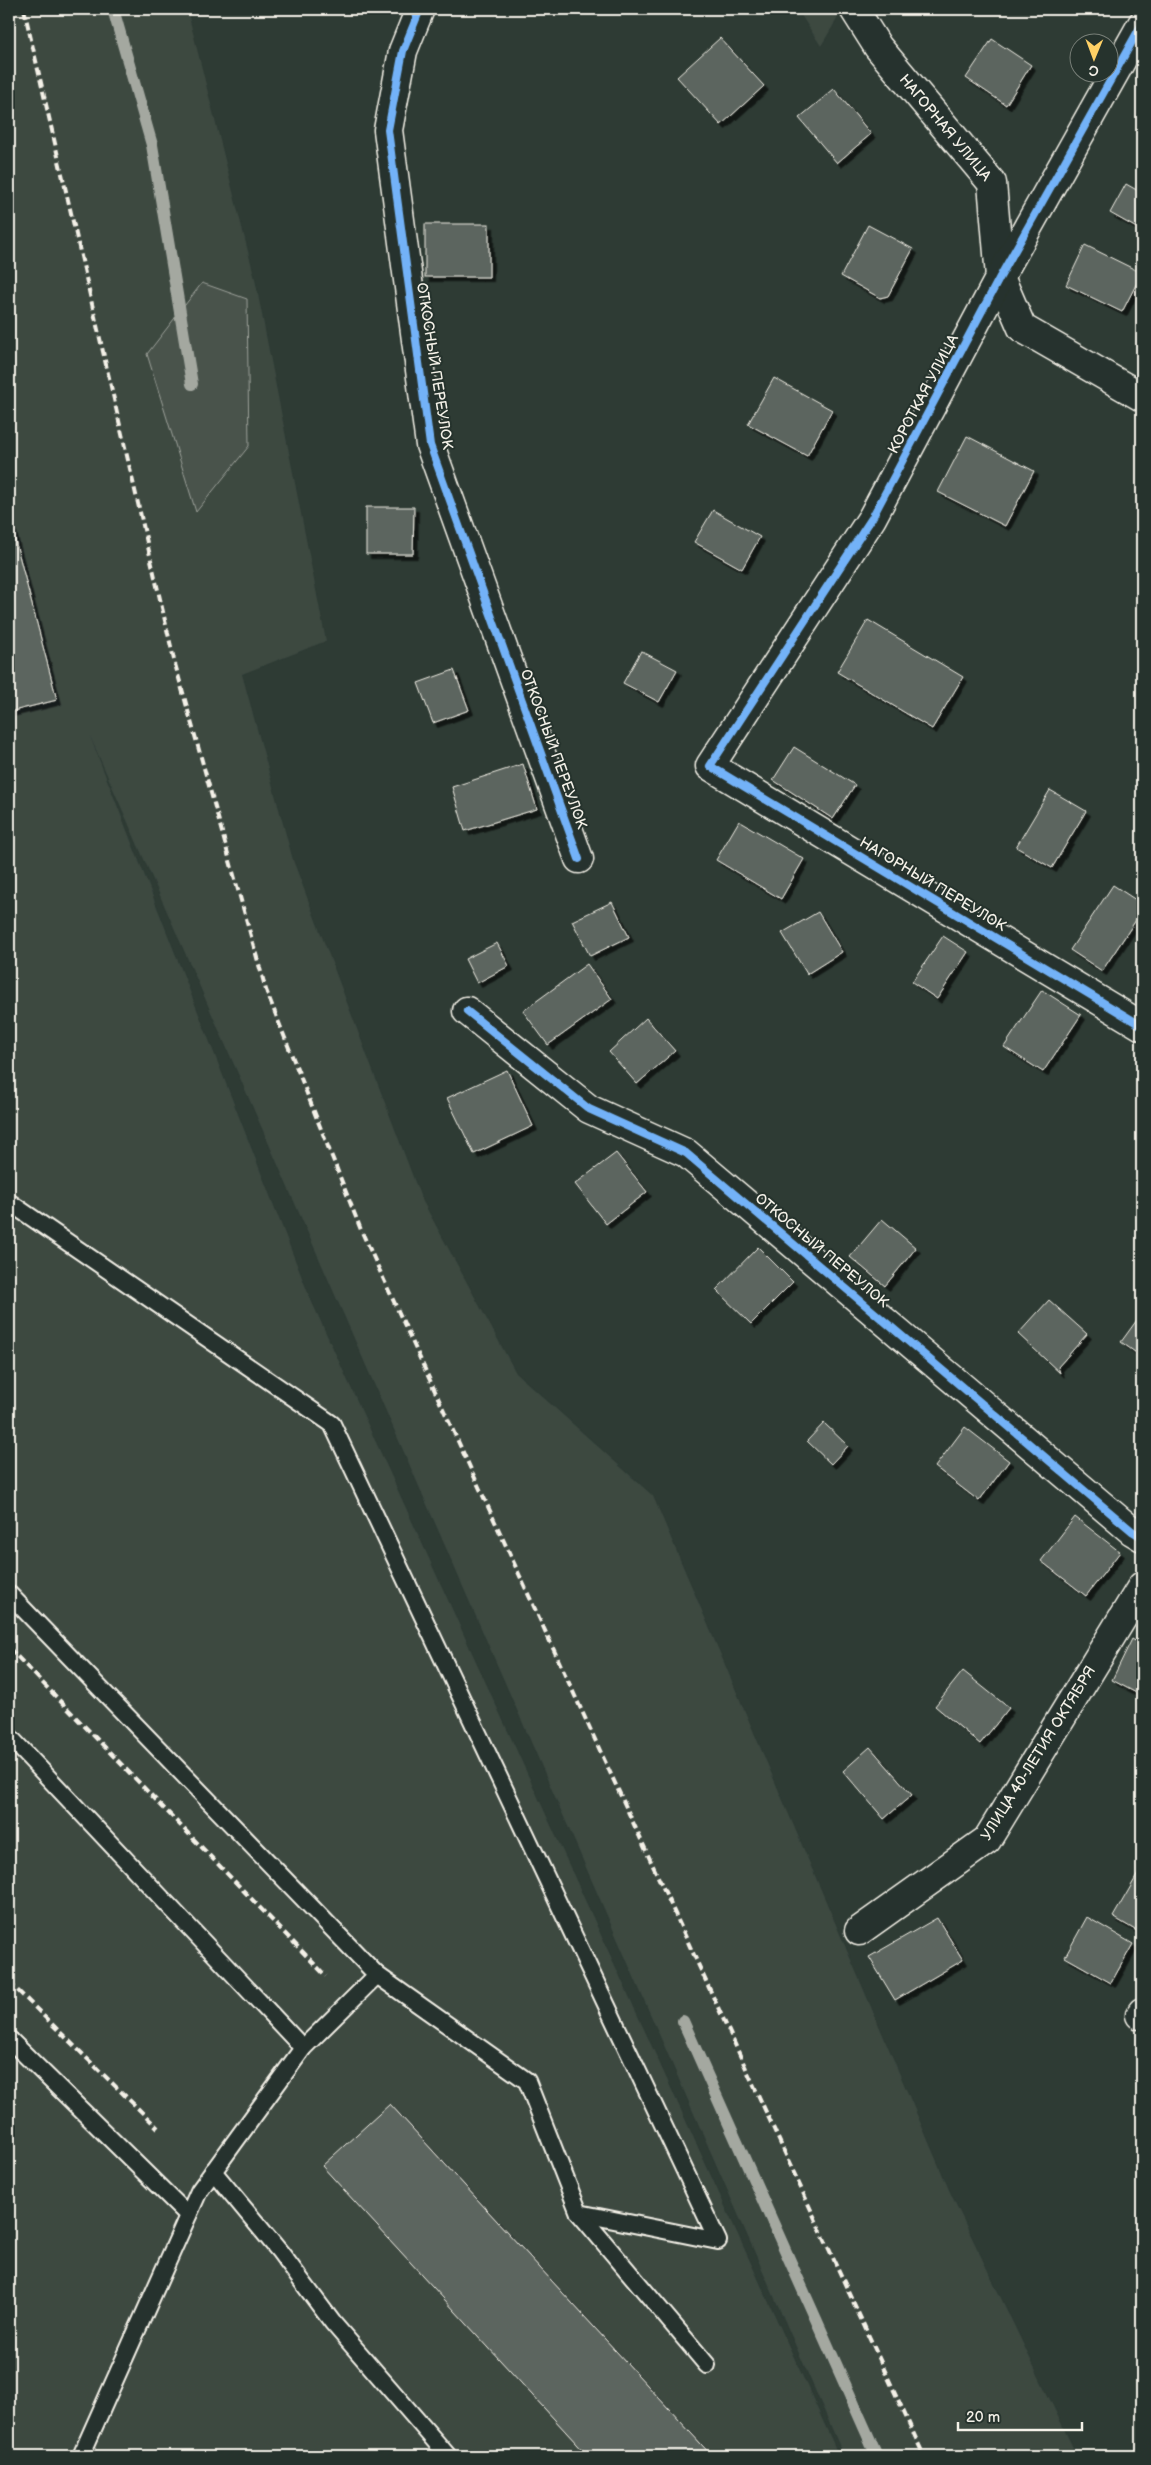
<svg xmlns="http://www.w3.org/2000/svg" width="1151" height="2465" viewBox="0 0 1151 2465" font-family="'Balsamiq Sans',sans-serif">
<defs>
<filter id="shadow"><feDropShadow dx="4.5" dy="4.5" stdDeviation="0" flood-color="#0009"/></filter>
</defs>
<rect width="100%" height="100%" fill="#2e3b34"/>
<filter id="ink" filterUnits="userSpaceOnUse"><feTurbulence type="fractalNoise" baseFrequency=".02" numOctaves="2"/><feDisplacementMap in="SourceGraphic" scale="10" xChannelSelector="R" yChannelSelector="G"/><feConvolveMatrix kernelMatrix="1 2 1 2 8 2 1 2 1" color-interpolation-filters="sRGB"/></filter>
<g filter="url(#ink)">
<g fill="#3c4841">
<polygon points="9,9 187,9 255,279 326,641 242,674 293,860 421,1198 516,1373 653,1496 950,2192 1077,2456 844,2456 90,736 310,1298 839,2456 9,2456"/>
<polygon points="797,9 843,9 821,46"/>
</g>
<polygon fill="#48524c" stroke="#9ea29a" points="202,283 247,299 249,446 196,512 147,354"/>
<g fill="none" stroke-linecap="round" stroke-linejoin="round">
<g stroke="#a4a8a0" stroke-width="12">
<polyline points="113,9 152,145 192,384"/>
<polyline points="683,2021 877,2456"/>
</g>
</g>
<g fill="#5c655e" stroke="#f4f1e8" filter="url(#shadow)">
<polygon points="720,38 764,86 721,125 677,77"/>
<polygon points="992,39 1031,65 1006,105 966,78"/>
<polygon points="834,89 871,134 837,163 799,118"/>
<polygon points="1126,184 1142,193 1142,231 1110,213"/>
<rect x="425" y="224" width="64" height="53"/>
<polygon points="868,225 913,249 888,296 880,298 841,276"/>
<polygon points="1085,245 1142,273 1122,312 1066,285"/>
<polygon points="774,378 832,410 807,456 748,424"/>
<polygon points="967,436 1034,471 1005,526 938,492"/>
<polygon points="366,507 414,507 413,554 366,554"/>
<polygon points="713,510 760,537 742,569 694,542"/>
<polygon points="9,517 57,700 9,712"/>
<polygon points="868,620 963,677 932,729 837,672"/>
<polygon points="641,651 677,670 659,702 623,683"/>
<polygon points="454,670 469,710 433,723 418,683"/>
<polygon points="794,747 855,785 833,819 773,780"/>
<polygon points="523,764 537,809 465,831 452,787"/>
<polygon points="1050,790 1086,811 1052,868 1016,847"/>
<polygon points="739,821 804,859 781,899 716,860"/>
<polygon points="1113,885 1142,904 1142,911 1102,971 1070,950"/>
<polygon points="612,902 629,937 590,956 572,921"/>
<polygon points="818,912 842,952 807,974 782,933"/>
<polygon points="943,936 968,952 937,999 912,982"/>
<polygon points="497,943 509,966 477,983 465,959"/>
<polygon points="587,964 612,999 548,1045 523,1011"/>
<polygon points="1042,990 1081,1015 1043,1072 1004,1047"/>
<polygon points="646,1018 675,1051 637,1084 609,1052"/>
<polygon points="507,1070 533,1126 474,1154 447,1098"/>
<polygon points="616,1153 647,1192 606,1224 575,1184"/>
<polygon points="882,1219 916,1248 885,1286 850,1257"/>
<polygon points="758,1247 793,1282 751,1324 716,1290"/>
<polygon points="1049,1300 1087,1334 1058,1367 1060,1373 1018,1334"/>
<polygon points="1142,1313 1142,1357 1121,1342"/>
<polygon points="824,1423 848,1446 831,1464 807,1441"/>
<polygon points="965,1427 1009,1461 979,1501 935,1467"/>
<polygon points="1075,1517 1120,1552 1086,1596 1041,1561"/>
<polygon points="1132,1639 1142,1645 1142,1696 1112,1680"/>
<polygon points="963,1671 1009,1708 980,1744 935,1706"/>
<polygon points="870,1747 912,1795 884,1819 843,1771"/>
<polygon points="1142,1867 1142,1934 1113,1917"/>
<polygon points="1087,1917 1133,1944 1111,1983 1065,1957"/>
<polygon points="937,1918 963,1960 895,2000 869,1957"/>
<polygon points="390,2104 712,2456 588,2456 322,2166"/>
</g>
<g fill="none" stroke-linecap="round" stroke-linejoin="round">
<g stroke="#f4f1e8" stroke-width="20">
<g id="lane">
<polyline points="9,1202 332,1424 718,2241 579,2213"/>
<polyline points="9,1594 377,1975 303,2048 199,2191 81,2456"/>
<polyline points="9,1736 303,2048"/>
<polyline points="377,1975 527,2081 579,2213 707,2365"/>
<polyline points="9,2039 188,2215"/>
<polyline points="213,2171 280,2252 333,2323 448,2456"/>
</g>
</g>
<g stroke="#f4f1e8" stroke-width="31">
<g id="street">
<polyline points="420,9 403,51 388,130 430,445 579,859"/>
<path id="s1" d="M 854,9 L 878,47 L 992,183 L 1000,277 L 1022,328 L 1142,397"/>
<polyline points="1142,24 1000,277 872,518 710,766 1142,1026"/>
<polyline points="467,1011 589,1109 686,1153 1132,1531 1142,1537"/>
<polyline points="859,1931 987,1840 1142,1586"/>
<polyline points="1140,2015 1142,2012"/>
</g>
</g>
<use href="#lane" stroke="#26332d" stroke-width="16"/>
<use href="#street" stroke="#26332d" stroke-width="28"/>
<g stroke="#f4f1e8" stroke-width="4" stroke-dasharray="8 4" stroke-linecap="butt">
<polyline points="24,9 175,664 266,990 361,1230 924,2456"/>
<polyline points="9,1648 326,1976"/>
<polyline points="9,1982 158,2128"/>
</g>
<g stroke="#26332d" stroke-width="11">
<g id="cycleway">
<polyline points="420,9 403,51 388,130 430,445 579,859"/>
<polyline points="1142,24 1000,277 872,518 710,766 1142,1026"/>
<polyline points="467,1011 589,1109 686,1153 1132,1531 1142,1537"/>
</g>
</g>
<use href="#cycleway" stroke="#73b2f8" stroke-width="8"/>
</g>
</g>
<g text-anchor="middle" stroke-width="4" stroke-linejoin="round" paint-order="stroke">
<g font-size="15" fill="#f4f1e8" stroke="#26332d">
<text dy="5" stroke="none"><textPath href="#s1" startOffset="150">НАГОРНАЯ УЛИЦА</textPath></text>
<text transform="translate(435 366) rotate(81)" y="5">ОТКОСНЫЙ ПЕРЕУЛОК</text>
<text transform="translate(923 394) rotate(-62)" y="5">КОРОТКАЯ УЛИЦА</text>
<text transform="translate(554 749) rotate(70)" y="5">ОТКОСНЫЙ ПЕРЕУЛОК</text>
<text transform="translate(933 884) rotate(31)" y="5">НАГОРНЫЙ ПЕРЕУЛОК</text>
<text transform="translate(822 1250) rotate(40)" y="5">ОТКОСНЫЙ ПЕРЕУЛОК</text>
<text transform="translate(1038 1753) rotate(-58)" y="5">УЛИЦА 40-ЛЕТИЯ ОКТЯБРЯ</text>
</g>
</g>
<rect width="1151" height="2465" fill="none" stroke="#26332d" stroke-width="30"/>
<rect x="15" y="15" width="1121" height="2435" fill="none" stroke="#f4f1e8" stroke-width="2" filter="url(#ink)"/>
<g transform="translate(1094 58) rotate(181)"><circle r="24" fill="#26332d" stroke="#787f78"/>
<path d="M0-4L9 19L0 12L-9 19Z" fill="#ffd166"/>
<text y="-8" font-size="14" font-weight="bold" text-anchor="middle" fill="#f4f1e8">С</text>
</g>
<path d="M958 2422v8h124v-8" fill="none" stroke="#f4f1e8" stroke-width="2.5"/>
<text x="966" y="2422" font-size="15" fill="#f4f1e8" stroke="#26332d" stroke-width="4" paint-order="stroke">20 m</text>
</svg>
